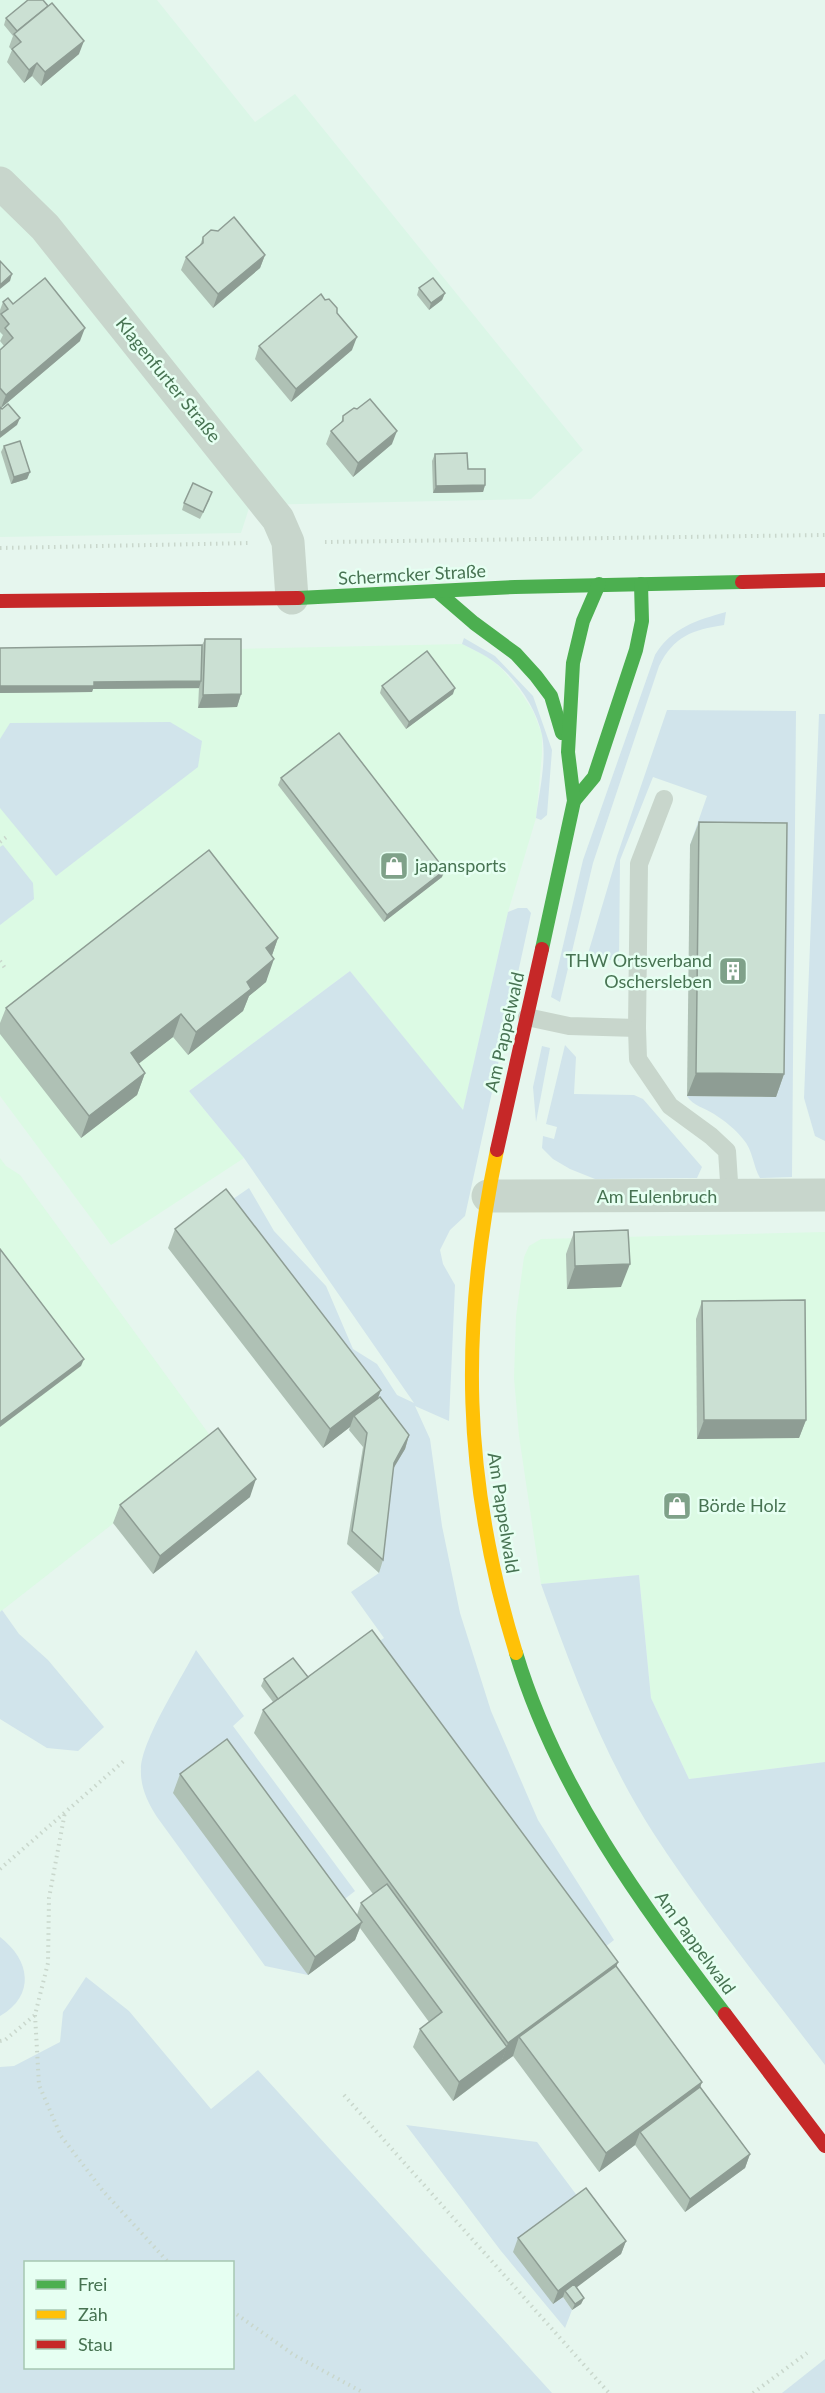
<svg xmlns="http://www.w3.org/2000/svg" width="825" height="2393" viewBox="0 0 825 2393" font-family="Lato,sans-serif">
<rect width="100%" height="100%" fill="#e6f6ee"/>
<polygon fill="#dbf6e7" points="0,0 157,0 255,122 295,94 583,450 531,499 250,505 241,533 0,537"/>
<g fill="#dcfae4">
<polygon points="462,644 488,657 502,669 520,691 533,711 542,734 542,753 536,818 508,912 463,1111 350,971 189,1091 244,1158 111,1245 0,1096 0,651 236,649"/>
<polygon points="0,1158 6,1166 20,1175 214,1441 211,1447 0,1612"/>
<polygon points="825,1232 825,1762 689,1779 651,1698 639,1575 541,1584 519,1436 514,1378 516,1316 524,1257 529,1246 541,1239"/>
</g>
<g fill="#d1e4eb" fill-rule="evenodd">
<path d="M 726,612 L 724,625 C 692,630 674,636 659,666 L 593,863 L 560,1002 L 551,997 L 583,860 L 655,655 C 671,628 697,620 726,612 Z"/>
<path d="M 464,638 L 495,656 L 533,696 L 552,750 L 547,815 L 541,820 L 536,818 C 539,792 547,761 542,735 C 536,706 512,672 487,657 C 479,652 470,648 462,644 Z"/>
<path d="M 667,710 L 796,711 L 792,1177 L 760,1178 C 753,1166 753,1150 743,1139 C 735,1129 725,1121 714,1114 C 705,1108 693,1106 687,1096 L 775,1097 L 690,845 L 707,796 L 653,777 L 620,860 L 619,961 L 587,957 L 617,856 Z"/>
<polygon points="819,714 825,714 825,1141 815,1136 804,1098"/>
<polygon points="170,722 202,741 198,767 56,876 0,808 0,739 10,723"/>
<polygon points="3,845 33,883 34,899 0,925 0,847"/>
<polygon points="518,908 527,908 531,913 465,1216 450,1230 440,1250 443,1264 455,1285 449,1421 415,1406 430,1439 442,1526 460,1613 491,1711 538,1820 614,1940 590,1959 363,1652 384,1638 351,1592 379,1573 389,1476 220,1208 249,1188 274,1231 326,1286 353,1349 377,1364 397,1395 414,1403 244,1158 189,1091 350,971 463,1110 508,912"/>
<polygon points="565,1045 576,1057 574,1094 634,1095 643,1099 702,1167 697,1178 595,1179 570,1169 553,1159 542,1148 543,1136 554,1139 557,1127 546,1124"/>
<polygon points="542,1046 550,1048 536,1122 533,1087"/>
<path d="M 639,1575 L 651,1698 L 689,1779 L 825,1762 L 825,2065 C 767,1989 706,1914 654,1834 C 604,1757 572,1670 541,1584 Z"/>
<polygon points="2,1610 19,1634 48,1660 104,1727 78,1751 47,1748 0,1719 0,1612"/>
<path d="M 196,1650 L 244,1716 L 233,1726 L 355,1891 L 332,1909 L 308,1975 L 265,1966 L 157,1817 C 148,1803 140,1787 141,1769 C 141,1742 182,1677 196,1650 Z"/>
<path d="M 0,1937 C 30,1960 36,1995 0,2016 Z"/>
<path d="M 86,1977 L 129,2011 L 211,2109 L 258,2070 L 552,2393 L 0,2393 L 0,2067 L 14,2066 L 60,2042 L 63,2012 ZM 26,2262 L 232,2262 L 232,2368 L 26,2368 Z"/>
<polygon points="406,2125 537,2142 581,2201 553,2304 563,2297 572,2310 565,2328 501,2251"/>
<polygon points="825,2359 825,2393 782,2393"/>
</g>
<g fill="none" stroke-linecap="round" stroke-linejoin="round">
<g stroke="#c9d7cc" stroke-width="4" stroke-dasharray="1.5 4.5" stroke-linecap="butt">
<polyline points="325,542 825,535"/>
<polyline points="0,548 251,543"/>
<polyline points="0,842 9,835"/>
<polyline points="0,961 5,968"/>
<polyline points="0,1869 125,1760"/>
<polyline points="35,2015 39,2085 61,2136 103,2191 168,2262"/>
<polyline points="0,2041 5,2040 35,2015 48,1963 49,1898 65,1812"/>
<polyline points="344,2095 609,2393"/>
<polyline points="232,2311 294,2355 364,2393"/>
<polyline points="753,2393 807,2353"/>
</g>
<g stroke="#c8d6cc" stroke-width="18">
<polyline points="527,1017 569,1026 637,1028 639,864 664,799"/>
<polyline points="637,1028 638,1059 670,1106 711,1136 727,1151 730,1197"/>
</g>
<g stroke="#c8d6cc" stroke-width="33">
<polyline points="0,183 45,227 278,519 288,542 292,598"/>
<polyline points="488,1196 825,1195"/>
</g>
<g stroke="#4caf50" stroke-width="14">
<polyline points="438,592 474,623 516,654 536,676 551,696 562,733"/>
<polyline points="298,598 515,587 742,582"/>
<polyline points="574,801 594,777 636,650 642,621 641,584"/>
<polyline points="542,949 574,801 568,752 573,663 583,621 599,584"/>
<path d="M 516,1653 C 557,1789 640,1902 725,2014"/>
</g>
<path stroke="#ffc107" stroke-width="14" d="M 497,1150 C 460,1328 462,1478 516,1653"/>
<g stroke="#c62828" stroke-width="14">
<polyline points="742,582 825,580"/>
<polyline points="0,601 298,598"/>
<polyline points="497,1150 542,949"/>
<polyline points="725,2014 825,2146"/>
</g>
</g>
<g fill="#afc1b5">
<polygon points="6,18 79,54 41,86 32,76 24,83 7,62 12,50 9,47 13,36 4,25"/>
<polygon points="218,231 265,255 260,268 213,308 181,270 186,257 200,245 203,237"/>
<polygon points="419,288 445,293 442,300 429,310 417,295"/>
<polygon points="3,302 13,304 80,341 1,408 0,406 0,350 4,346 0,341 3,335 0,332 0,310"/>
<polygon points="259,346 352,350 291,402 255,359"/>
<polygon points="343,416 392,444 353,477 326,444 331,431 341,423"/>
<polygon points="4,446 30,472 27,479 11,484 1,452"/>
<polygon points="435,454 468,469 485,485 483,492 433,493 432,461"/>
<polygon points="210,499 200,519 182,510 184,503"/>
<polygon points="205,639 241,694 237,707 198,708 199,687 199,688 93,689 92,692 0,693 0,648 202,645"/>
<polygon points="382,686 453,694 406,729 380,693"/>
<polygon points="281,778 442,877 384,922 278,785"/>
<polygon points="699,822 784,1074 776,1097 687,1096 690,845"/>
<polygon points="278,938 272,955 266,982 249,996 243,1011 188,1055 173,1037 138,1063 145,1073 137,1095 81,1138 0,1034 0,1023 6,1008"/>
<polygon points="175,1229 381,1390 378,1398 409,1435 405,1449 393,1468 383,1560 379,1573 347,1544 363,1447 349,1430 350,1427 323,1448 168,1248"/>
<polygon points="574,1232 621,1287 567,1289 566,1254"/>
<polygon points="702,1301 806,1420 799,1438 697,1439 696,1319"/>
<polygon points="250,1497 153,1574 113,1523 120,1505"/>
<polygon points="308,1677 618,1962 616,1966 702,2082 700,2087 750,2154 745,2168 685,2212 635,2145 599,2172 513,2056 453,2101 413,2047 420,2029 429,2022 360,1928 355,1940 308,1975 173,1793 180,1774 357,1915 361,1903 373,1894 254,1733 263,1710 273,1702 261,1686 264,1679"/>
<polygon points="518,2238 626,2241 621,2254 576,2287 584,2298 581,2304 572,2310 563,2297 553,2304 513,2252"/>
</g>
<g fill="#8e9d94">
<polygon points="84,41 79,54 41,86 45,72"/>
<polygon points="37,63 32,76 24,83 29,70"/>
<polygon points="265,255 260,268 213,308 218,294"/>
<polygon points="12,274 10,281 0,289 0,285"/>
<polygon points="445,293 442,300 429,310 431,303"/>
<polygon points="85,328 80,341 1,408 6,395"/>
<polygon points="357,337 352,350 291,402 296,389"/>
<polygon points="20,418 17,425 0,438 0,433"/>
<polygon points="397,431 392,444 353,477 358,463"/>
<polygon points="30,472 27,479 11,484 14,477"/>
<polygon points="485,485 483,492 433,493 436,486"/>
<polygon points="201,681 199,688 93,689 92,692 0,693 0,686 94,682"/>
<polygon points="455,688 453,694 406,729 409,722"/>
<polygon points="241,694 237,707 198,708 203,695"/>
<polygon points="445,870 442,877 384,922 387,915"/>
<polygon points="278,938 270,961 266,948"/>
<polygon points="274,959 266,982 249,996 243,1011 188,1055 196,1032 247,982"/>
<polygon points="181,1014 173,1037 123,1076 131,1053"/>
<polygon points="145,1073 137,1095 81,1138 89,1116"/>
<polygon points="696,1073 784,1074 776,1097 687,1096"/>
<polygon points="630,1264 621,1287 567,1289 575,1266"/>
<polygon points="84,1359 81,1366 0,1427 0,1422"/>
<polygon points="381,1390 374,1408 354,1416 350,1427 323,1448 330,1429"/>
<polygon points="704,1420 806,1420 799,1438 697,1439"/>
<polygon points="409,1435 405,1449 389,1476 394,1463"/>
<polygon points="256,1479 250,1497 153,1574 160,1556"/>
<polygon points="362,1922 355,1940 308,1975 315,1957"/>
<polygon points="618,1962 610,1985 519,2037 513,2056 500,2065 508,2043"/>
<polygon points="507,2047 500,2065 453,2101 459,2082"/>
<polygon points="702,2082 695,2101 640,2132 635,2145 599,2172 606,2153"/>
<polygon points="750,2154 745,2168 685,2212 690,2199"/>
<polygon points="626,2241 621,2254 568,2294 565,2291 563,2297 553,2304 558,2291"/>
<polygon points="584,2298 581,2304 572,2310 575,2304"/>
</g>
<g fill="#cbe0d3" stroke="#8e9d94" stroke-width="1.5">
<polygon points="28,0 43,0 48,6 17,31 6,18"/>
<polygon points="52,3 84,41 45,72 37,63 29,70 12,49 21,42 14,34"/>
<polygon points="234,217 265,255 218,294 186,257 203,243 203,237 211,230 218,231"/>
<polygon points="0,261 12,274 0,285"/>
<polygon points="45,278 85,328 6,395 0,388 0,350 13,338 5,328 9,324 1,314 8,309 3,302 8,298 13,304"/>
<polygon points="433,278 445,293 431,303 419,288"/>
<polygon points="321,294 325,300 329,299 337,308 337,313 357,337 296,389 259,346"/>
<polygon points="370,399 397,431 358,463 331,431 343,421 343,416 354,408 357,409"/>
<polygon points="8,404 20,418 0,433 0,407 2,409"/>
<polygon points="20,441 30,472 14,477 4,446"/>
<polygon points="467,453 468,469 485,469 485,485 436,486 435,454"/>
<polygon points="193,483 212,492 203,512 184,503"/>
<polygon points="205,639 241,639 241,694 203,695"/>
<polygon points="202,645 201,681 94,682 94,686 0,686 0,648"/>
<polygon points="427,651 455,688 409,722 382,686"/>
<polygon points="339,733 445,870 387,915 281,778"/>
<polygon points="699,822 787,823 784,1074 696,1073"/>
<polygon points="209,850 278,938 266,948 274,959 247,982 251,989 196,1032 181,1014 131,1053 145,1073 89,1116 6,1008"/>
<polygon points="226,1189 381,1390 330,1429 175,1229"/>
<polygon points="628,1230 630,1264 575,1266 574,1232"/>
<polygon points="0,1249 84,1359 0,1422"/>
<polygon points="805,1300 806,1420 704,1420 702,1301"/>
<polygon points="380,1397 409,1435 394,1463 383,1560 352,1531 367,1433 354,1416"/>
<polygon points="218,1428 256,1479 160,1556 120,1505"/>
<polygon points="372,1630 618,1962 508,2043 263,1710"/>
<polygon points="293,1658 308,1677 278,1699 264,1679"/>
<polygon points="227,1739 362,1922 315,1957 180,1774"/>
<polygon points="387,1884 507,2047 459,2082 420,2029 442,2012 361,1903"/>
<polygon points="616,1966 702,2082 606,2153 519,2037"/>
<polygon points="700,2087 750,2154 690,2199 640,2132"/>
<polygon points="586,2188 626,2241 558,2291 518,2238"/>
<polygon points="574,2284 584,2298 575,2304 565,2291"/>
</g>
<defs>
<g id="shop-square" transform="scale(1.5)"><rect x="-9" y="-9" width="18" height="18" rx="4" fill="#7fa189" stroke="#e6fff2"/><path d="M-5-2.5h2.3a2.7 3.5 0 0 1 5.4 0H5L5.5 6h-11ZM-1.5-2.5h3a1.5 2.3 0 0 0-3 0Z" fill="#fff"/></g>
<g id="building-square" transform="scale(1.5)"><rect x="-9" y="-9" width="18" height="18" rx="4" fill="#7fa189" stroke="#e6fff2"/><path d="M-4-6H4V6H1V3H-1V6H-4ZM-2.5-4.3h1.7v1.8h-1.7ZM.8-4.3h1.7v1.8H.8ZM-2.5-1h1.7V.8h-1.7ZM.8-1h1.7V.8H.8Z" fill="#fff"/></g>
</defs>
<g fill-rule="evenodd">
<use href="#shop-square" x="394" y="866"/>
<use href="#building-square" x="733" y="971"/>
<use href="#shop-square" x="677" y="1506"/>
</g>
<g text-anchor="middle" stroke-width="5" stroke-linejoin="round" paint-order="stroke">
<g font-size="18" fill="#477352" stroke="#e6fff2">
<text transform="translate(168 380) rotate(51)" y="6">Klagenfurter Straße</text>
<text transform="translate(412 575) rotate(-3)" y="6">Schermcker Straße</text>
<text transform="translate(505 1032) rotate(-77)" y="6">Am Pappelwald</text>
<text x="657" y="1203">Am Eulenbruch</text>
<text transform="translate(503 1513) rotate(81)" y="6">Am Pappelwald</text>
<text transform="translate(695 1943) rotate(54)" y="6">Am Pappelwald</text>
</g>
<g font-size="18" fill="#477352" stroke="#e6fff2" text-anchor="start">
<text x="415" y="872">japansports</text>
<text x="712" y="967" text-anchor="end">THW Ortsverband<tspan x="712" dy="21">Oschersleben</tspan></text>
<text x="698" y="1512">Börde Holz</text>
</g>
</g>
<rect x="24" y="2261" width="210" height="108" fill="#e6fff2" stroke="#a6c7b2" stroke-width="1.5"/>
<rect x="36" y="2280" width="30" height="9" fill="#4caf50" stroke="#a6c7b2" stroke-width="1.5"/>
<text x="78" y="2291" font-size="18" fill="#477352">Frei</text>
<rect x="36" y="2310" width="30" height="9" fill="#ffc107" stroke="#a6c7b2" stroke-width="1.5"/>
<text x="78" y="2321" font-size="18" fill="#477352">Zäh</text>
<rect x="36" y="2340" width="30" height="9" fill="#c62828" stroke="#a6c7b2" stroke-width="1.5"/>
<text x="78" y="2351" font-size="18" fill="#477352">Stau</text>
</svg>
